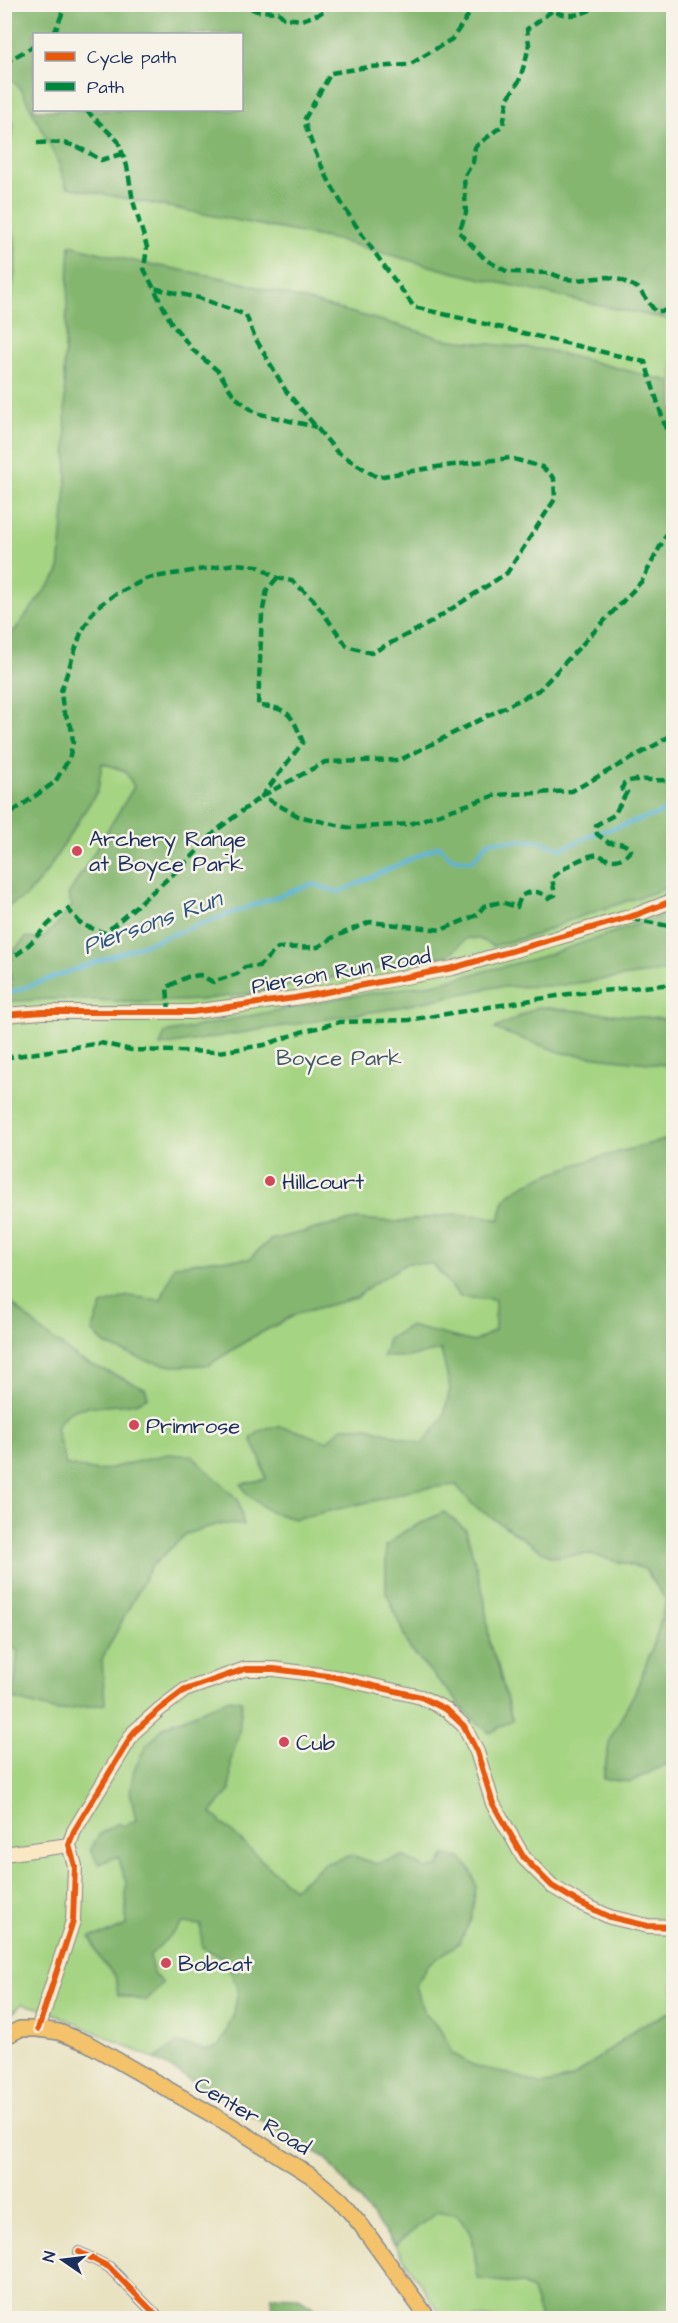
<svg xmlns="http://www.w3.org/2000/svg" width="678" height="2323" viewBox="0 0 678 2323" font-family="'Architects Daughter',sans-serif">
<rect width="100%" height="100%" fill="#f7f3e8"/>
<filter id="ink" filterUnits="userSpaceOnUse"><feTurbulence type="fractalNoise" baseFrequency=".0167" numOctaves="2"/><feDisplacementMap in="SourceGraphic" scale="12" xChannelSelector="R" yChannelSelector="G"/><feConvolveMatrix kernelMatrix="1 2 1 2 8 2 1 2 1" color-interpolation-filters="sRGB"/></filter>
<filter id="wash" filterUnits="userSpaceOnUse"><feTurbulence type="fractalNoise" baseFrequency=".008" numOctaves="4" result="noise"/><feDisplacementMap in="SourceGraphic" scale="24" xChannelSelector="R" yChannelSelector="G"/><feGaussianBlur stdDeviation="1.35" result="paint"/><feColorMatrix in="noise" values="0 0 0 0 0 0 0 0 0 0 0 0 0 0 0 0 0 1.4 0 .05"/><feComposite in="paint" operator="in"/></filter>
<g filter="url(#wash)">
<rect width="100%" height="100%" fill="#e8e2c1"/>
<path fill="#a5d482" stroke="#608270" stroke-width="1.5" fill-rule="evenodd" d="M 5,5 L 673,5 L 673,2318 L 443,2318 L 395,2245 L 326,2158 L 155,2059 L 44,2009 L 22,2004 L 5,2020 ZM 34,34 L 242,34 L 242,110 L 34,110 Z"/>
<g fill="#84b670" stroke="#507267" stroke-width="1.5" fill-rule="evenodd">
<path d="M 5,4 L 673,5 L 673,320 L 606,307 L 448,271 L 337,240 L 67,187 L 57,160 L 21,89 L 5,74 ZM 34,34 L 242,34 L 242,110 L 34,110 Z"/>
<polygon points="5,106 14,125 5,164 4,106"/>
<path d="M 5,223 L 10,223 C 24,252 9,301 5,333 Z"/>
<polygon points="70,245 128,260 228,279 401,326 443,339 546,350 673,382 673,886 570,920 536,935 493,946 479,939 467,938 449,955 260,992 200,1000 154,1002 51,999 5,1002 5,985 12,986 7,957 27,937 41,940 59,922 72,906 68,895 134,787 125,771 102,763 98,790 46,873 27,896 5,908 5,643 59,572 67,475 64,367"/>
<polygon points="5,333 12,424 5,475 4,475"/>
<polygon points="673,912 673,970 555,986 495,987 390,1009 160,1046 165,1033 344,997 433,984 541,957"/>
<polygon points="538,1007 673,1020 673,1066 563,1053 494,1029"/>
<path d="M 673,1138 L 673,1761 L 630,1782 L 603,1779 L 610,1739 L 635,1692 L 655,1641 L 666,1600 L 645,1569 L 589,1554 L 551,1557 L 474,1506 L 456,1485 L 417,1489 L 377,1500 L 295,1519 L 270,1512 L 247,1494 L 241,1484 L 266,1479 L 260,1458 L 251,1439 C 272,1414 300,1434 327,1441 L 343,1427 L 368,1427 L 422,1444 L 443,1419 L 450,1388 L 441,1350 L 408,1357 L 383,1357 L 388,1339 L 409,1326 L 474,1342 L 495,1330 L 495,1300 L 460,1297 L 433,1264 L 407,1263 L 373,1284 L 356,1298 L 299,1313 L 251,1338 L 209,1365 L 172,1366 L 144,1360 L 106,1345 L 92,1331 L 102,1305 L 128,1296 L 161,1300 L 174,1266 L 211,1260 L 249,1259 L 270,1240 L 357,1219 L 399,1222 L 453,1214 L 484,1216 L 499,1220 C 501,1214 502,1207 504,1201 C 518,1175 642,1146 673,1138 Z"/>
<path d="M 7,1299 L 44,1333 L 81,1360 L 145,1388 L 148,1397 C 144,1399 139,1402 134,1403 C 107,1410 70,1397 56,1428 L 66,1465 L 98,1471 L 168,1454 L 192,1456 L 238,1500 L 244,1525 L 219,1524 L 186,1534 L 151,1567 L 102,1659 L 105,1704 L 57,1711 L 13,1699 L 18,1651 L 4,1640 L 4,1300 Z"/>
<polygon points="444,1512 466,1530 484,1596 490,1646 498,1666 512,1720 490,1733 473,1719 410,1649 386,1592 386,1546 405,1531"/>
<polygon points="230,1699 242,1701 239,1732 231,1760 230,1790 211,1813 293,1889 324,1864 352,1855 375,1864 403,1856 426,1869 438,1867 445,1855 461,1858 471,1870 476,1886 471,1919 460,1942 428,1965 416,1985 423,2011 443,2033 452,2053 476,2067 503,2072 542,2085 572,2078 642,2025 673,2011 673,2318 541,2318 532,2291 523,2284 478,2279 472,2235 457,2215 438,2211 395,2245 326,2158 155,2059 178,2043 206,2050 220,2046 234,2014 238,1990 225,1959 202,1947 201,1925 183,1923 150,1955 153,1974 163,1983 146,2001 118,1995 115,1976 100,1959 90,1937 109,1933 126,1925 126,1883 118,1856 99,1864 90,1850 100,1834 118,1823 124,1826 136,1820 130,1791 134,1770 146,1746 165,1726"/>
<polygon points="271,2296 297,2297 318,2310 314,2318 274,2318"/>
</g>
<g fill="none" stroke-linecap="round" stroke-linejoin="round">
<polyline stroke="#5bb4d8" stroke-width="4" points="4,995 312,884 339,892 439,846 451,858 472,861 489,841 541,841 561,849 592,835 674,809"/>
</g>
</g>
<g filter="url(#ink)">
<g fill="none" stroke-linecap="round" stroke-linejoin="round">
<g stroke="#828890" stroke-width="12">
<polyline id="street" points="79,2252 109,2267 159,2318"/>
</g>
<g stroke="#828890" stroke-width="16">
<g id="secondary">
<polyline points="4,1015 43,1012 192,1012 295,998 453,968 636,915 674,900"/>
<polyline points="4,1854 69,1845"/>
<polyline points="38,2029 73,1921 75,1866 69,1845 74,1831 134,1732 160,1709 185,1690 245,1669 274,1669 335,1677 421,1697 447,1710 464,1726 477,1752 493,1804 524,1858 552,1886 578,1902 610,1917 648,1926 674,1927"/>
</g>
</g>
<g stroke="#828890" stroke-width="18">
<polyline id="primary" points="4,2037 20,2029 38,2029 59,2032 87,2043 232,2126 313,2177 340,2200 361,2225 428,2318"/>
</g>
<use href="#street" stroke="#fff" stroke-width="9"/>
<use href="#secondary" stroke="#fae7c3" stroke-width="14"/>
<use href="#primary" stroke="#f3c26a" stroke-width="15"/>
<g stroke="#00873e" stroke-width="4.5" stroke-dasharray="9 4.5" stroke-linecap="butt">
<polyline points="171,4 205,7 245,6 257,11 278,12 284,18 302,20 319,14 334,4"/>
<path d="M 476,4 L 452,39 L 409,65 L 368,67 L 331,73 L 304,120 C 324,190 372,248 414,307 L 645,362 L 674,455"/>
<path d="M 603,4 C 584,14 573,19 552,11 L 527,29 L 529,44 L 526,59 L 519,81 L 508,98 L 503,125 L 475,147 L 473,162 L 464,177 L 466,213 L 459,232 L 486,260 L 508,272 L 550,273 L 565,279 L 577,280 L 608,277 L 621,280 L 638,288 L 655,311 L 674,311"/>
<polyline points="674,18 674,26"/>
<polyline points="54,34 66,4"/>
<polyline points="4,63 34,46"/>
<polyline points="86,110 118,141 127,166 133,201 147,247 144,269 172,324 194,351 218,371 235,397 256,413 316,427"/>
<path d="M 37,143 C 68,141 74,144 101,160 L 122,154"/>
<path d="M 277,578 L 267,590 L 262,614 L 258,706 C 289,707 292,715 303,742 L 262,796 L 298,816 L 350,828 L 410,824 L 496,795 L 572,791 L 659,743 L 674,733"/>
<polyline points="4,823 15,810 55,782 69,759 73,742 71,726 63,710 61,691 81,633 95,609 114,595 148,578 236,564 257,566 277,578 292,581 313,599 347,646 371,653 428,624 507,573 555,499 554,478 542,467 510,458 437,467 377,477 337,452 286,391 254,336 246,315 199,298 153,288"/>
<polyline points="632,919 674,927"/>
<path d="M 4,961 C 30,952 44,922 68,909 L 82,925 L 105,933 L 187,862 L 217,830 L 262,796 L 325,762 L 400,760 L 539,690 L 642,581 L 674,520"/>
<path d="M 169,1012 L 167,987 L 187,977 L 200,975 L 213,982 L 237,974 L 245,967 L 259,966 L 278,948 L 318,947 L 334,937 L 370,922 L 441,930 L 477,915 L 484,906 L 501,902 L 517,907 L 521,896 C 532,890 538,890 548,898 L 555,895 L 552,878 C 565,867 581,857 598,854 C 610,863 622,862 631,850 C 625,843 619,842 609,843 L 597,834 L 596,825 L 614,815 L 627,792 L 622,790 L 624,783 C 640,776 656,783 674,779"/>
<polyline points="4,1058 101,1043 131,1050 219,1052 264,1045 301,1032 340,1022 409,1020 569,994 674,984"/>
</g>
<g stroke="#f7f3e8" stroke-width="10">
<g id="cycleway">
<polyline points="4,1015 43,1012 192,1012 295,998 453,968 636,915 674,900"/>
<polyline points="38,2029 73,1921 75,1866 69,1845 74,1831 134,1732 160,1709 185,1690 245,1669 274,1669 335,1677 421,1697 447,1710 464,1726 477,1752 493,1804 524,1858 552,1886 578,1902 610,1917 648,1926 674,1927"/>
<polyline points="79,2252 109,2267 159,2318"/>
</g>
</g>
<use href="#cycleway" stroke="#e8590c" stroke-width="6"/>
</g>
</g>
<g fill="#d1495b" stroke="#f7f3e8" stroke-width="2">
<circle cx="77" cy="851" r="6"/>
<circle cx="270" cy="1181" r="6"/>
<circle cx="134" cy="1425" r="6"/>
<circle cx="284" cy="1742" r="6"/>
<circle cx="166" cy="1963" r="6"/>
</g>
<g text-anchor="middle" stroke-width="5" stroke-linejoin="round" paint-order="stroke">
<g font-size="22" fill="#1b2f5e" stroke="#f7f3e8" text-anchor="start">
<text x="89" y="846">Archery Range<tspan x="89" dy="25">at Boyce Park</tspan></text>
<text x="282" y="1189">Hillcourt</text>
<text x="146" y="1433">Primrose</text>
<text x="296" y="1750">Cub</text>
<text x="178" y="1971">Bobcat</text>
</g>
<g font-size="22" fill="#1b2f5e" stroke="#f7f3e8">
<text transform="translate(341 970) rotate(-10)" y="8">Pierson Run Road</text>
<text transform="translate(253 2115) rotate(31)" y="8">Center Road</text>
</g>
<g font-size="22" fill="#3e5867" stroke="#f7f3e8">
<text x="339" y="1065">Boyce Park</text>
</g>
<g font-size="24" font-style="italic" fill="#2e5783" stroke="#f7f3e8">
<text transform="translate(152 922) rotate(-20)" y="8">Piersons Run</text>
</g>
</g>
<rect width="678" height="2323" fill="none" stroke="#f7f3e8" stroke-width="24"/>
<rect x="33" y="33" width="210" height="78" fill="#f7f3e8" stroke="#9fa5b1" stroke-width="1.5"/>
<rect x="45" y="52" width="30" height="9" fill="#e8590c" stroke="#9fa5b1" stroke-width="1.5"/>
<text x="87" y="63" font-size="18" fill="#1b2f5e">Cycle path</text>
<rect x="45" y="82" width="30" height="9" fill="#00873e" stroke="#9fa5b1" stroke-width="1.5"/>
<text x="87" y="93" font-size="18" fill="#1b2f5e">Path</text>
<g transform="translate(63 2260) rotate(284)" stroke="#f7f3e8" stroke-width="4.5" paint-order="stroke">
<path d="M0-4.5L10 22L0 15L-10 22Z" fill="#1b2f5e"/>
<text y="-9" font-size="16" font-weight="bold" text-anchor="middle" fill="#1b2f5e">N</text>
</g>
</svg>
